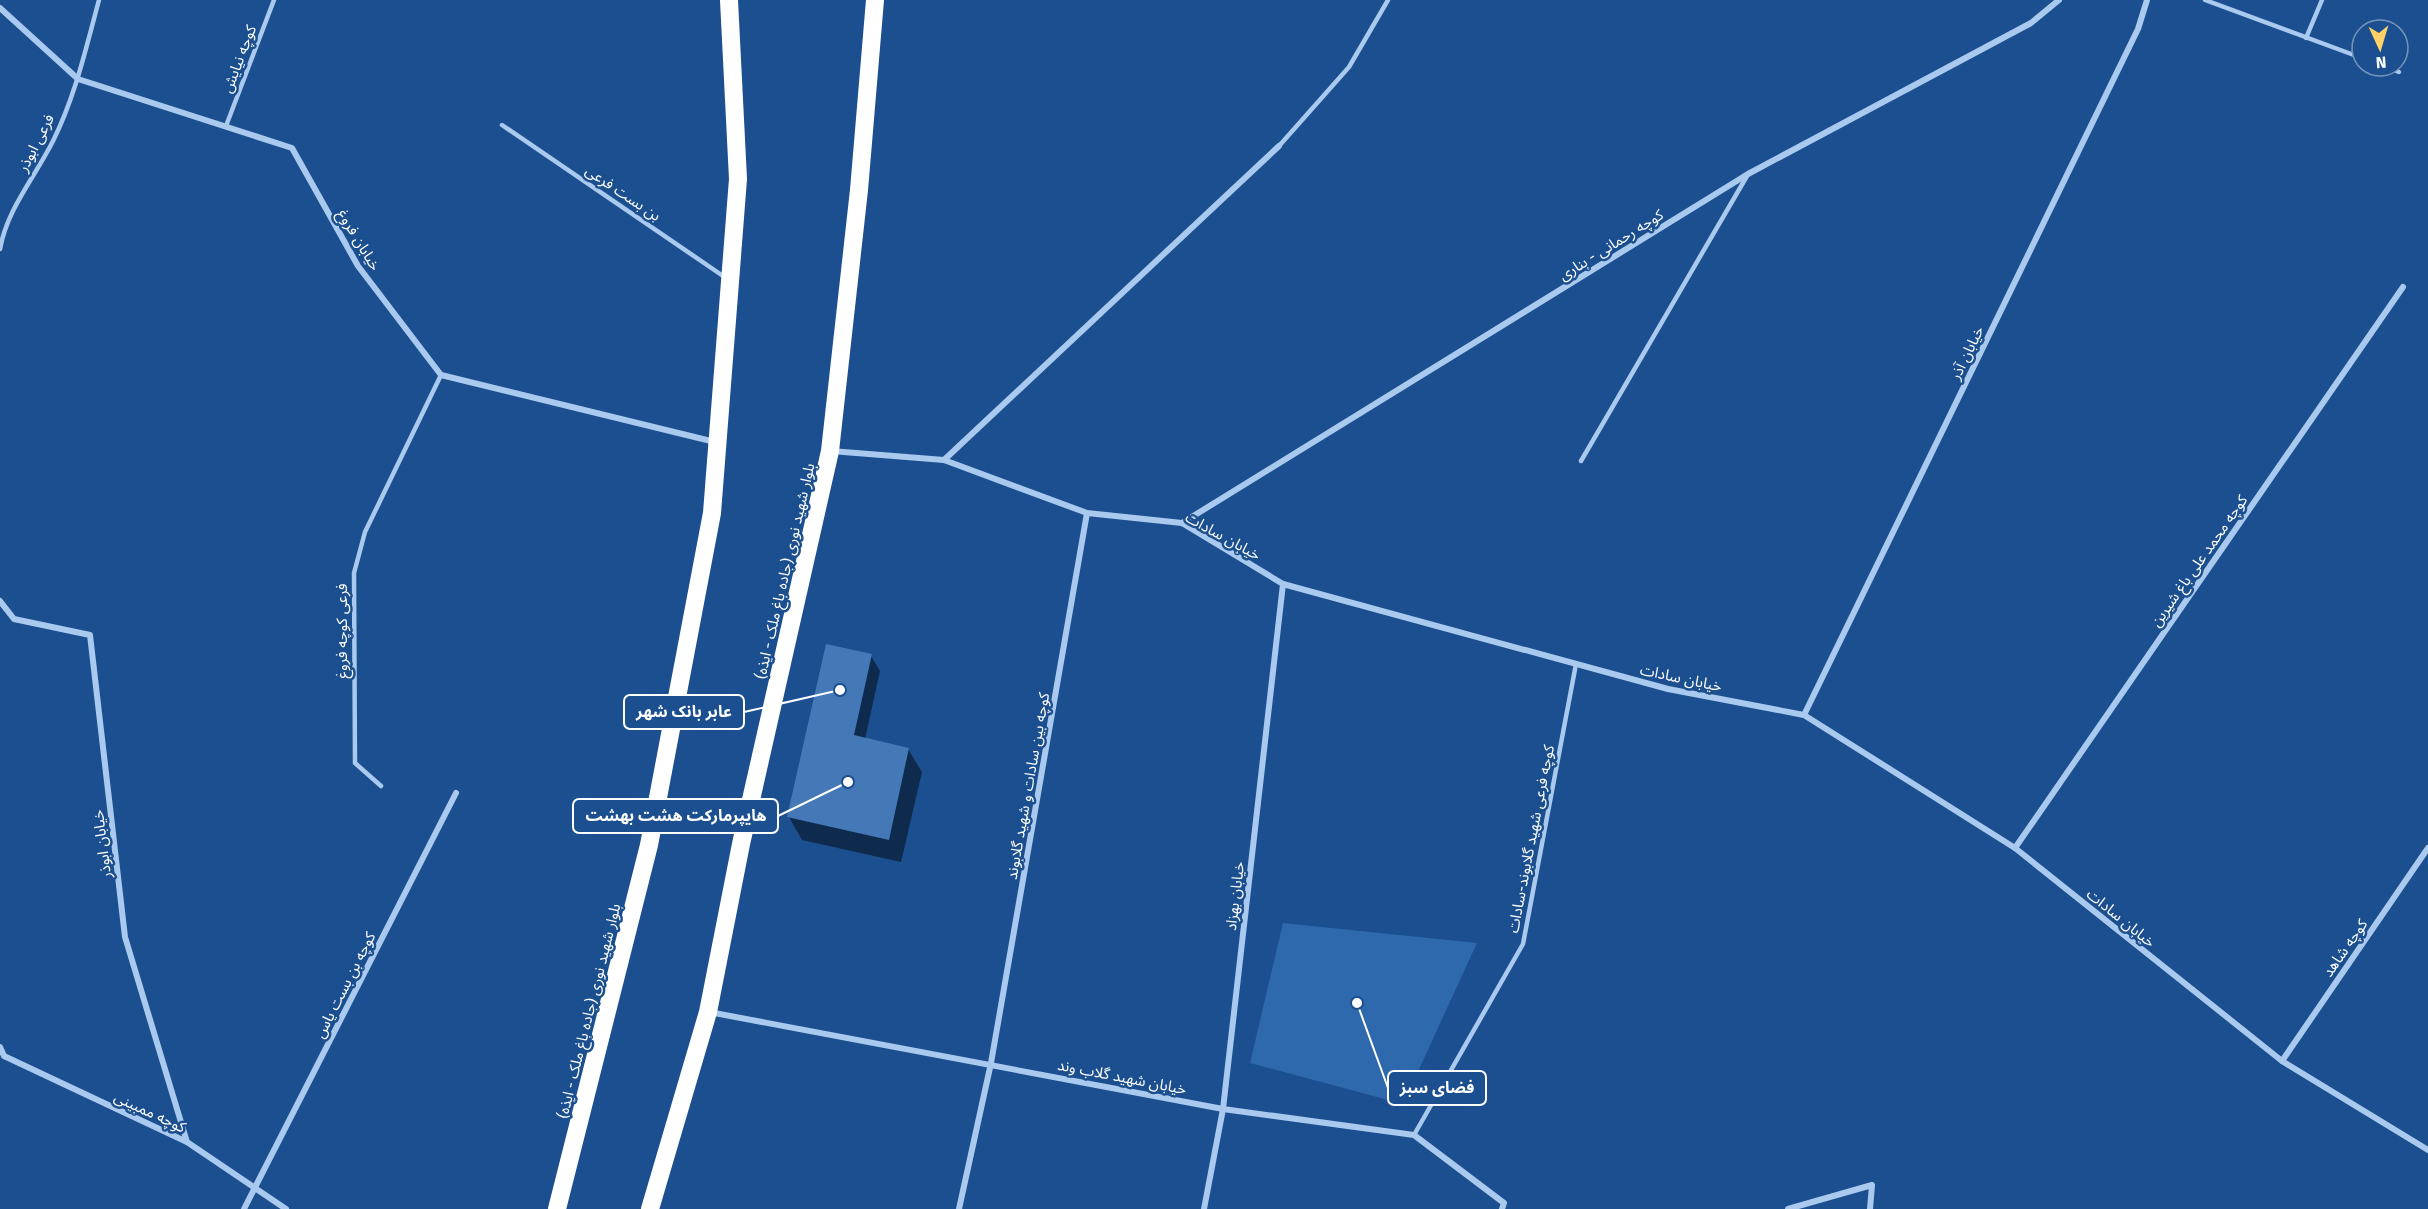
<svg xmlns="http://www.w3.org/2000/svg" width="2428" height="1209" viewBox="0 0 2428 1209" font-family="'Fira Sans','Noto Sans Arabic',sans-serif">
<rect width="100%" height="100%" fill="#1b4f8f"/>
<polygon fill="#2e69ad" points="1283,923 1477,943 1403,1104 1250,1063"/>
<polygon fill="#0007" points="871,656 880,671 865,739 908,749 922,772 901,862 802,840 789,817"/>
<polygon fill="#4478b7" points="826,644 872,654 854,735 909,748 889,840 787,817"/>
<g fill="none" stroke-linecap="round" stroke-linejoin="round">
<g stroke="#a9c9ee" stroke-width="4.5">
<polyline points="2205,0 2362,58"/>
<polyline points="2306,38 2322,0"/>
<polyline points="2384,66 2399,72"/>
<polyline points="502,125 726,278"/>
<polyline points="226,126 274,0"/>
<polyline points="1279,146 1349,67 1388,0"/>
<path d="M 0,249 C 7,209 35,177 53,141 C 75,97 86,48 99,0"/>
<polyline points="1581,461 1747,176"/>
<polyline points="381,786 355,763 354,573 365,532 441,375"/>
<polyline points="1414,1135 1523,944 1576,664"/>
</g>
<g stroke="#a9c9ee" stroke-width="6">
<polyline points="0,8 78,79 292,148 358,266 441,375 715,442"/>
<polyline points="831,451 944,460 1087,513 1182,523 1283,584 1668,689 1804,715 2015,848 2282,1061 2428,1150"/>
<polyline points="944,460 1279,146"/>
<polyline points="1182,523 1748,174 2031,23 2059,0"/>
<polyline points="0,601 14,619 90,635 125,937 187,1142"/>
<polyline points="1804,715 2138,29 2147,0"/>
<polyline points="2015,848 2403,287"/>
<polyline points="709,1012 1223,1109 1414,1135 1504,1203 1502,1209"/>
<polyline points="0,1047 4,1056 187,1142 286,1209"/>
<polyline points="2282,1061 2428,848"/>
<polyline points="244,1209 456,793"/>
<polyline points="959,1209 991,1063 1087,513"/>
<polyline points="1204,1209 1223,1109 1283,584"/>
<polyline points="1788,1209 1872,1185 1870,1209"/>
</g>
<g stroke="#fff" stroke-width="18">
<polyline points="557,1209 649,845 712,513 738,179 729,0"/>
<polyline points="650,1209 708,1012 741,844 830,451 859,190 875,0"/>
</g>
</g>
<g text-anchor="middle" stroke-width="5" stroke-linejoin="round" paint-order="stroke">
<g font-size="15" fill="#fff" stroke="#1b4f8f">
<text transform="translate(239 59) rotate(-69)" y="5">کوچه نیایش</text>
<text transform="translate(36 143) rotate(-63)" y="5">فرعی ابوذر</text>
<text transform="translate(623 193) rotate(34)" y="5">بن بست فرعی</text>
<text transform="translate(359 240) rotate(59)" y="5">خیابان فروغ</text>
<text transform="translate(1611 245) rotate(-32)" y="5">کوچه رحمانی - بناری</text>
<text transform="translate(1967 353) rotate(-64)" y="5">خیابان آذر</text>
<text transform="translate(1223 536) rotate(29)" y="5">خیابان سادات</text>
<text transform="translate(2199 561) rotate(-55)" y="5">کوچه محمد علی باغ شیرین</text>
<text transform="translate(785 571) rotate(-77)" y="5">بلوار شهید نوری (جاده باغ ملک - ایذه)</text>
<text transform="translate(342 631) rotate(-90)" y="5">فرعی کوچه فروغ</text>
<text transform="translate(1681 678) rotate(12)" y="5">خیابان سادات</text>
<text transform="translate(1028 786) rotate(-80)" y="5">کوچه بین سادات و شهید گلابوند</text>
<text transform="translate(1531 839) rotate(-79)" y="5">کوچه فرعی شهید گلابوند-سادات</text>
<text transform="translate(102 844) rotate(-97)" y="5">خیابان ابوذر</text>
<text transform="translate(1235 896) rotate(-83)" y="5">خیابان بهزاد</text>
<text transform="translate(2121 918) rotate(39)" y="5">خیابان سادات</text>
<text transform="translate(2345 948) rotate(-55)" y="5">کوچه شاهد</text>
<text transform="translate(345 985) rotate(-63)" y="5">کوچه بن بست یاس</text>
<text transform="translate(589 1011) rotate(-76)" y="5">بلوار شهید نوری (جاده باغ ملک - ایذه)</text>
<text transform="translate(1122 1077) rotate(11)" y="5">خیابان شهید گلاب وند</text>
<text transform="translate(150 1112) rotate(25)" y="5">کوچه ممبینی</text>
</g>
</g>
<path fill="none" stroke="#fff" stroke-width="2" d="M840 690L744 712M848 782L778 816M1357 1003L1388 1088"/>
<g fill="#fff" stroke="#1b4f8f" stroke-width="2">
<circle cx="840" cy="690" r="6"/>
<circle cx="848" cy="782" r="6"/>
<circle cx="1357" cy="1003" r="6"/>
</g>
<g fill="#1b4f8f" stroke="#fff" stroke-width="2">
<rect x="624" y="695" width="120" height="34" rx="6"/>
<rect x="573" y="799" width="205" height="34" rx="6"/>
<rect x="1388" y="1071" width="98" height="34" rx="6"/>
</g>
<g font-size="16" text-anchor="middle" font-weight="bold" fill="#fff">
<text x="684" y="717">عابر بانک شهر</text>
<text x="676" y="821">هایپرمارکت هشت بهشت</text>
<text x="1437" y="1093">فضای سبز</text>
</g>
<g transform="translate(2380 48) rotate(176)"><circle r="28" fill="#1b4f8f" stroke="#7695bc" stroke-width="1.5"/>
<path d="M0-4.5L10 22L0 15L-10 22Z" fill="#ffd166"/>
<text y="-9" font-size="16" font-weight="bold" text-anchor="middle" fill="#ffffff">N</text>
</g>
</svg>
